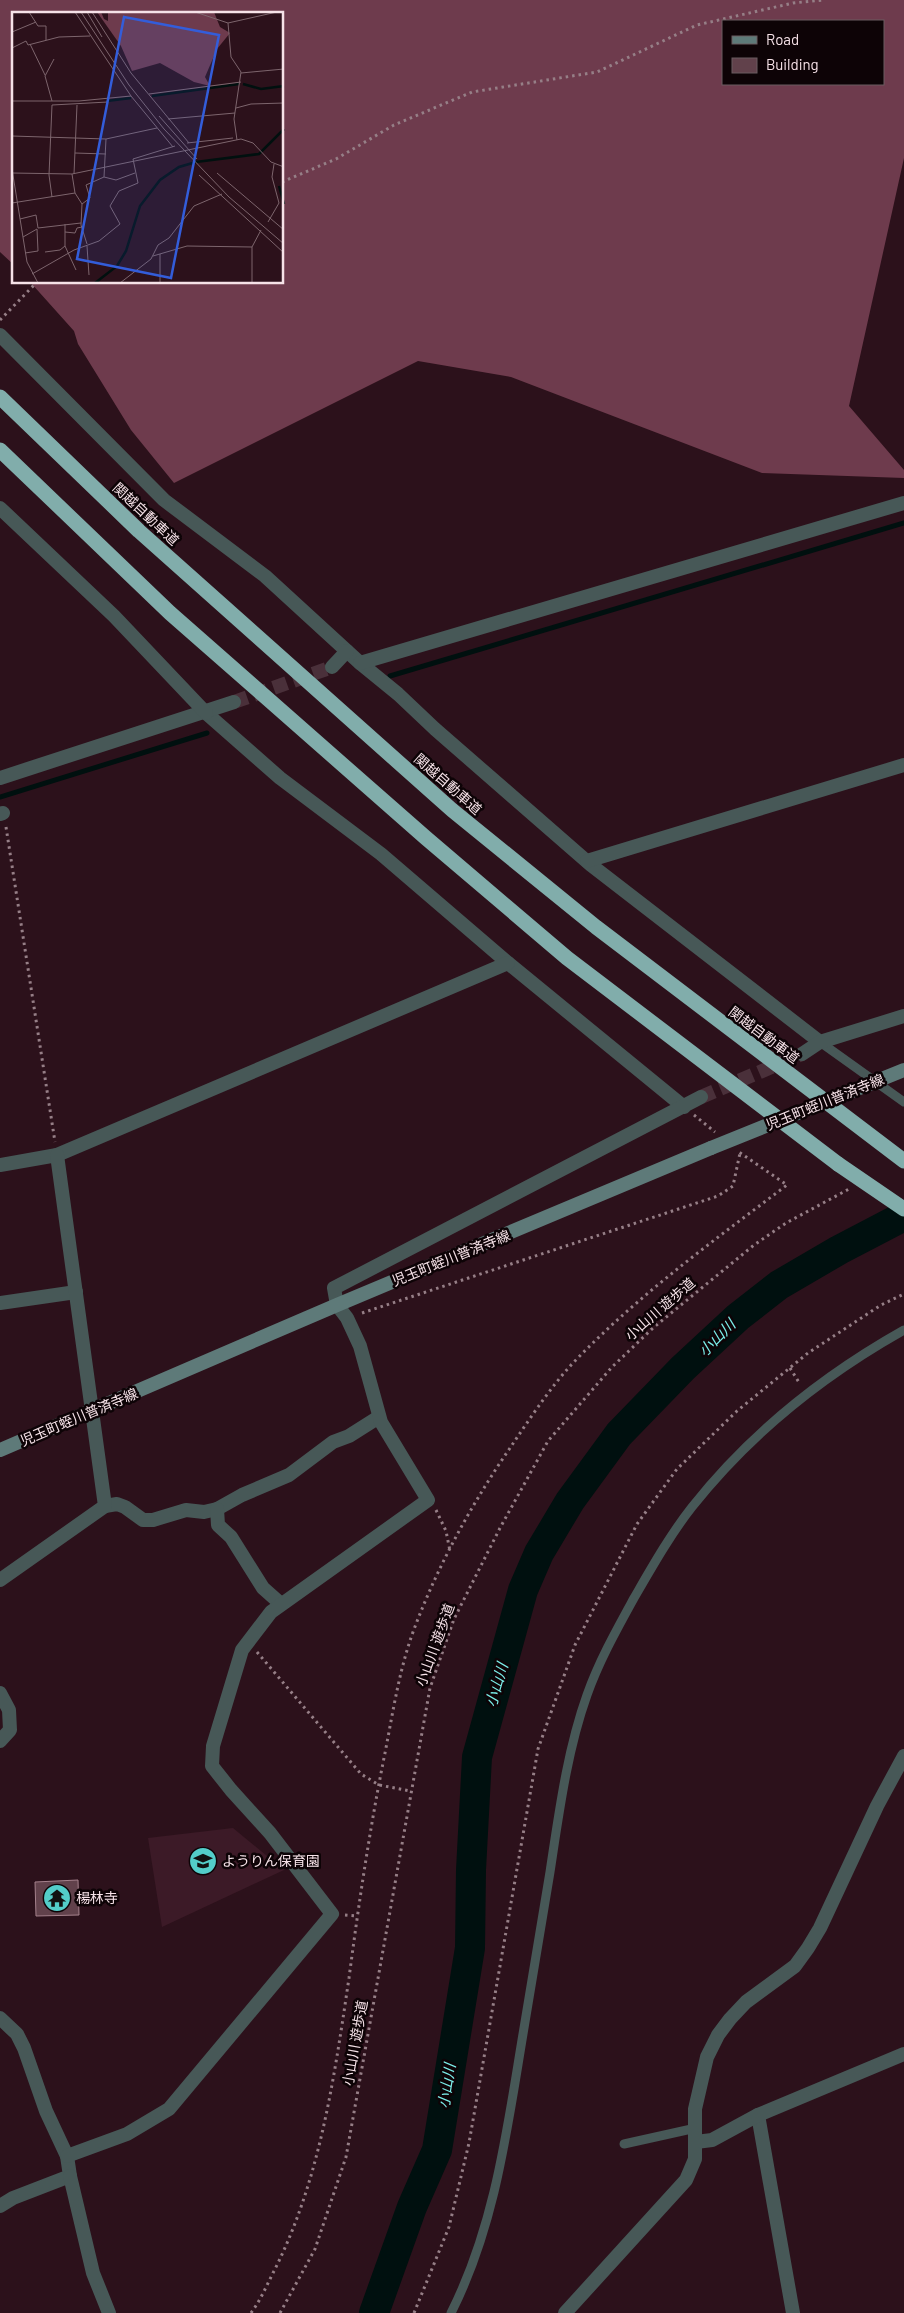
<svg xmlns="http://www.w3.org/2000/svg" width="904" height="2313" viewBox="0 0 904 2313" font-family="Barlow,'Noto Sans JP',sans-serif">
<rect width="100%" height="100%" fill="#2c111b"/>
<polygon fill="#3c1a27" points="233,1828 284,1870 162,1927 148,1838"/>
<path fill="#6e3b4d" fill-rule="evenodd" d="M 0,0 L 904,0 L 904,158 L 849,406 L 904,470 L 904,478 L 762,473 L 511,377 L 418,361 L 174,483 L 131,430 L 78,344 L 74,331 L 31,283 L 282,282 L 282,14 L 14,14 L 14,265 L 0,252 ZM 723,21 L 883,21 L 883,84 L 723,84 Z"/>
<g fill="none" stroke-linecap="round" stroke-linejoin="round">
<g stroke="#00100f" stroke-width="5">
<polyline points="390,676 904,523"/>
<polyline points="0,797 207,733"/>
</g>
<polyline stroke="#00100f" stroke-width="30" points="374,2313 412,2207 437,2150 470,1948 471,1870 477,1757 523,1590 539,1553 570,1501 619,1434 683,1368 738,1317 779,1285 839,1250 904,1216"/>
</g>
<polygon fill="#61414b" stroke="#a5818c" points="78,1880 79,1915 36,1916 35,1882"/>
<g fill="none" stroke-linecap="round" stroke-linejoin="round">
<g stroke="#4a303a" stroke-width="14" stroke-dasharray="14 7" stroke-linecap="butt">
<polyline points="234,702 332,667"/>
<polyline points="701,1097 802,1054"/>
</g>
<g stroke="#967f87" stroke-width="3" stroke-dasharray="2.5 4" stroke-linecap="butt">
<polyline points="282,182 336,159 394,125 472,92 597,72 697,25 793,3 823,0"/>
<polyline points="0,320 37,282"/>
<polyline points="6,827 55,1142"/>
<polyline points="694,1115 715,1132"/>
<polyline points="362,1313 718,1196 733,1186 740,1153"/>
<polyline points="790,1368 800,1384"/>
<polyline points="436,1510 446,1531 450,1551"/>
<polyline points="257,1652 361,1774 379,1785 410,1791"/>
<polyline points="345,1915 357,1916"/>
<path d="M 251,2313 C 260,2301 266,2287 273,2273 C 320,2181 334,2079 349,1978 C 359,1902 370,1827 385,1753 C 393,1712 399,1671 413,1632 C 437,1567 471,1505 510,1448 C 529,1420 549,1389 572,1364 C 637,1296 713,1241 787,1185 L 739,1152"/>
<polyline points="280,2313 315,2249 346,2157 430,1688 454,1619 500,1528 548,1441 612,1367 653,1328 754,1245 786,1223 849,1189"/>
<polyline points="414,2313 449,2227 469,2143 538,1749 575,1645 637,1524 677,1469 737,1411 808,1353 881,1305 904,1294"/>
</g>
<g stroke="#475857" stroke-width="9">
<polyline points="820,1042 904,1102"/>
<polyline points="624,2144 696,2128"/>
<path d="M 451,2313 C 495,2226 507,2130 523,2034 C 532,1980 541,1926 550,1872 C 559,1813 567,1751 587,1695 C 599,1661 617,1629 634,1598 C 652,1567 670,1535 692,1507 C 749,1435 824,1375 904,1330"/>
</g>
<g stroke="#475857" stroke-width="14">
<polyline points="0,335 164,500 265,576 360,663 398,694 435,729 591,865 820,1042"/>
<polyline points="360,663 904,503"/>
<polyline points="332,667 347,651"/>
<polyline points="206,713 280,778 381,854 508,963 684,1107"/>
<polyline points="0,778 234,702"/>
<polyline points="0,814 3,813"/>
<polyline points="587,861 904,765"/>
<polyline points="802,1054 820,1042 904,1016"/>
<polyline points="0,1165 57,1155 508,963"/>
<polyline points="0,1303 76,1292"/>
<polyline points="105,1506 117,1504 125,1507 143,1520 153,1520 186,1510 204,1512 217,1509 242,1495 289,1475 333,1442 349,1436 379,1417"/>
<polyline points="217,1509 218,1525 231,1537 263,1588 281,1604"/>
<polyline points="0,1580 105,1506 57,1155"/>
<polyline points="0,1693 9,1710 10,1730 0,1741"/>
<polyline points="0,2018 17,2034 24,2048 46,2111 67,2156 70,2176 13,2198 0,2206"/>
<polyline points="758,2115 793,2313"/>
<polyline points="696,2142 712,2140 758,2115 904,2054"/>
<polyline points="67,2156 127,2134 169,2109 332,1914 270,1833 231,1790 212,1766 213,1746 242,1650 271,1612 428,1500 381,1422 360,1346 347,1318 337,1305 334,1288 701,1097"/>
<polyline points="70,2176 93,2273 109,2313"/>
<polyline points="565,2313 686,2180 695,2159 695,2109 707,2057 718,2035 730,2019 746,2002 795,1966 808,1948 820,1928 877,1806 904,1756"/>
</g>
<polyline stroke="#475857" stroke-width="14" points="0,508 114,616 206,713"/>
<polyline stroke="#5e7a79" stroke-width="14" points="0,1450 337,1305 711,1148"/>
<g stroke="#81adab" stroke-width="15">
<polyline points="0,397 139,531 452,810 596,927 904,1161"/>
<polyline points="0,450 170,613 426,838 567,958 838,1164"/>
</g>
<polyline stroke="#5e7a79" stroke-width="14" points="711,1148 904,1070"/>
<polyline stroke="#81adab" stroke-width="15" points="838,1164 904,1209"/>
</g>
<defs>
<g id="school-disc" transform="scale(1.4375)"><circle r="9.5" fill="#53cdc9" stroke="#0d0306"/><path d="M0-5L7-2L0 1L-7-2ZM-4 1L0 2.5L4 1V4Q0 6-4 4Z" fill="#111"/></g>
<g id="temple-disc" transform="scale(1.4375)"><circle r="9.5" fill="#53cdc9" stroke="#0d0306"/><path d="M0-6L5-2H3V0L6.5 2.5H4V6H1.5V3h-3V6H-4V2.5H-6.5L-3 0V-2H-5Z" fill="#111"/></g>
</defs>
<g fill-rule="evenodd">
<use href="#school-disc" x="203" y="1861"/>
<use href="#temple-disc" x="57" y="1898"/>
</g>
<g text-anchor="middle" stroke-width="5" stroke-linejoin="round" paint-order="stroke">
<g font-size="14" fill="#f6e2e8" stroke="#0d0306">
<text transform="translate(146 514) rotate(43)" y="5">関越自動車道</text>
<text transform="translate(448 784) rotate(41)" y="5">関越自動車道</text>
<text transform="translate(764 1035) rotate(37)" y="5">関越自動車道</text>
<text transform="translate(825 1102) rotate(-22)" y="5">児玉町蛭川普済寺線</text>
<text transform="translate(451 1258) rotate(-22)" y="5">児玉町蛭川普済寺線</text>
<text transform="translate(660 1309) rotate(-41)" y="5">小山川 遊歩道</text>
<text transform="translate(79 1417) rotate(-23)" y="5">児玉町蛭川普済寺線</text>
<text transform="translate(435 1645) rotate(-70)" y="5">小山川 遊歩道</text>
<text transform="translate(355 2043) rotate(-80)" y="5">小山川 遊歩道</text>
</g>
<g font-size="14" fill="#f6e2e8" stroke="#0d0306" text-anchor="start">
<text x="222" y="1866">ようりん保育園</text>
<text x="76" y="1903">楊林寺</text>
</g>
<g font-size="15" font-style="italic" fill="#7cefeb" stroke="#0d0306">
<text transform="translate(717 1338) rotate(-45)" y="5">小山川</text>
<text transform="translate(497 1685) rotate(-74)" y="5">小山川</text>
<text transform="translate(447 2086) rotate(-81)" y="5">小山川</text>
</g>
</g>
<g transform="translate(12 12)">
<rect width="271" height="271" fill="#2c111b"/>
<path d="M 85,0 L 89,0 L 92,7 L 96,9 L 96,0 L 202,0 L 208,15 L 218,21 L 205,37 L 193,65 L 198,74 L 182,70 L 148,51 L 120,59 L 109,34 Z" fill="#6e3b4d"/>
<path fill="none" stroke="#00100f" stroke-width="2.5" d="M 231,72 L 249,77 L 272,74M 140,84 L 227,72M 95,89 L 119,86M 267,174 L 272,192M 83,271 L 105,254 L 114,239 L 128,194 L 148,168 L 167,155 L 184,150 L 247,142 L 272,117"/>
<path fill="none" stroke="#7d656d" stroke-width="1" d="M 17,0 L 26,14 L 34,14 L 34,28M 63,0 L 119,84 L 161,135M 69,0 L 117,73 L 152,117 L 217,185 L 272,232M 75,0 L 90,25M 80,0 L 119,61 L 177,131M 146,0 L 183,0 L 216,11 L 265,0M 216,11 L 219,45 L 229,60 L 222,107 L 225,128M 0,20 L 24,10M 18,32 L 33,63M 0,36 L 14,29 L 16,33 L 47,25 L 78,24M 229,61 L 272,57M 137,82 L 229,70M 0,89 L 67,89 L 119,84M 40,89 L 33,64 L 42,47M 224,96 L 239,92 L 272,91M 147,104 L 185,147M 156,107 L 223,101M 0,124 L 94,127 L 145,116M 175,131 L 221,126M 63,141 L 94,142M 0,157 L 15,250 L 26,271M 0,161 L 60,162 L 229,127 L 241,131 L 259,150 L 272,155M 205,161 L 272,218M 60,162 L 63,181 L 70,192 L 69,213 L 75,232M 62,162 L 65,93M 187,163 L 272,241M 92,165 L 104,168 L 123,161M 40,185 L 37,163 L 40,93 L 96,90M 0,191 L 63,181M 70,192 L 78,186 L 74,173 L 92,165 L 94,127M 8,207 L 24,203 L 26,216 L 69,211M 256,210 L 267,191 L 260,165 L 262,152M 53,212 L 53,234 L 64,258M 53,220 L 63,221 L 65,216 L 70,215M 11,225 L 25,217M 75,234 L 77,263M 33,240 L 48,238 L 53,234M 13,241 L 26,239 L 25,217M 141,244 L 175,234 L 240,235M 20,262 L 62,238 L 87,229 L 108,212 L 98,194 L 107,179 L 126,171 L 121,147 L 163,134M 108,271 L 139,247 L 146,233 L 157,226 L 182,194 L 210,182M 148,271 L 148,242M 240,271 L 240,235 L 249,218"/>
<path fill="#335dda" fill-opacity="0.15" stroke="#335dda" stroke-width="2.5" d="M 112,5 L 207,23 L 159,266 L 65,247 Z"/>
<rect width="271" height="271" fill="none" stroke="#f6e2e8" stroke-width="2.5"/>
</g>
<rect x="722" y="20" width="162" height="65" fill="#0d0306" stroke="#6a5c60"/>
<rect x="732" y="36" width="25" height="8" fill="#5e7a79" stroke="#6a5c60"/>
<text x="766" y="45" font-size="15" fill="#f6e2e8">Road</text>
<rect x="732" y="58" width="25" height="15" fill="#61414b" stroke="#6a5c60"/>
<text x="766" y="70" font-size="15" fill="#f6e2e8">Building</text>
</svg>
